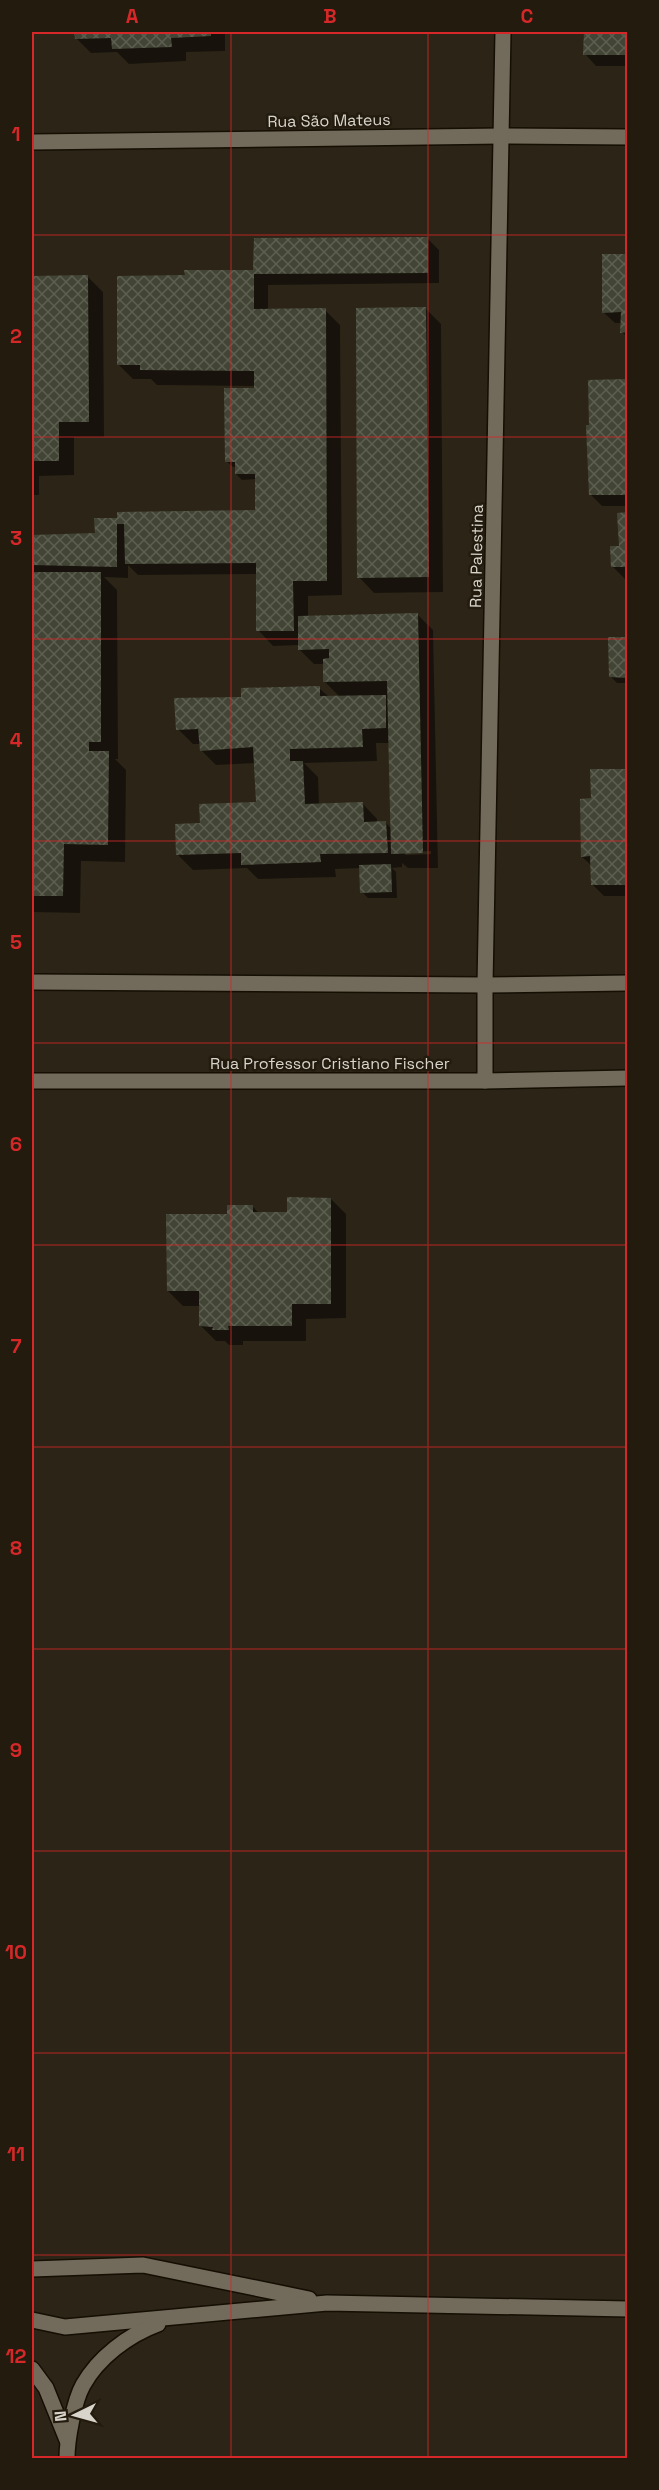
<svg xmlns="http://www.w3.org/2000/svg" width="659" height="2490" viewBox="0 0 659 2490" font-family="'Space Grotesk',sans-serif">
<defs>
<pattern id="building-cross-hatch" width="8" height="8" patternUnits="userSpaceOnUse" patternTransform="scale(1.5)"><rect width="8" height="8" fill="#424535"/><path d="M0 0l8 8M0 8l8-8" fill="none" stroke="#5d5f51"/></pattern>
</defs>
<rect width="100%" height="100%" fill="#2c2517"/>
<g fill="#0007" fill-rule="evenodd">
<polygon points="76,32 225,32 225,51 186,52 186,61 129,64 117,52 91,53 76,38"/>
<polygon points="585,32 628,32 628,66 596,66 585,54"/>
<path d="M 428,239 L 439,250 L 439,283 L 268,285 L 268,311 L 325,310 L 340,325 L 342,595 L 308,596 L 308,618 L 418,615 L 433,630 L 438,868 L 408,868 L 402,863 L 402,867 L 392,868 L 396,872 L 397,898 L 368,898 L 362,892 L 361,868 L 335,869 L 336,877 L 258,879 L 247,868 L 193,870 L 178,855 L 201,824 L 258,804 L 256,763 L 216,765 L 201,750 L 200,744 L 193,744 L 178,729 L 242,698 L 319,688 L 329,697 L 340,697 L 324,681 L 325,664 L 314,664 L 299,649 L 299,645 L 273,646 L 258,630 L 258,574 L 138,575 L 128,565 L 128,578 L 104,577 L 117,590 L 118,759 L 115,759 L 126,770 L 125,862 L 81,861 L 80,913 L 32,912 L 32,573 L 35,573 L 32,570 L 32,537 L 96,534 L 96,520 L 257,514 L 257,479 L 242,480 L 236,474 L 236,467 L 233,467 L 226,461 L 256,386 L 157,385 L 151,379 L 133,379 L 118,364 L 187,277 L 253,271 ZM 376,743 L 390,743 L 392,829 L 386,823 L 377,823 L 377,819 L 362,803 L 319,805 L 318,777 L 304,763 L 377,761 ZM 431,851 L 431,854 L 405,855 L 405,852 Z"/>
<polygon points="628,255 628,338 622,332 622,323 615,323 603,312"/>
<polygon points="32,277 88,277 103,292 104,437 74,437 74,475 39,476 39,495 32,495"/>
<polygon points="426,309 441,324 443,592 374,593 359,577"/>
<polygon points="628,381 628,506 602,506 590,494 590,426"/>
<polygon points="628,514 628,582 612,566 621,547"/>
<polygon points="628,639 628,683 617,683 611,677"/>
<polygon points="628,770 628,896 604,896 593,885 592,866 582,857 593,800"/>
<polygon points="331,1199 346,1214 346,1318 306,1319 306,1341 243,1341 243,1345 229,1345 225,1341 216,1341 201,1326 201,1306 183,1306 168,1291 229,1215 252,1206 260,1214 288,1213"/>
</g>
<g fill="url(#building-cross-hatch)">
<polygon points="74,32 211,32 211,36 171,38 172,47 112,49 111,38 75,39"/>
<polygon points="584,32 628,32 628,55 583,55"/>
<polygon points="428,237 428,273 254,274 254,309 326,308 327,581 293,581 294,631 256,631 256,563 125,564 124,524 117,524 117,567 32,565 32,535 95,533 94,518 117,518 117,512 255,510 255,474 235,474 235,462 225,462 224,388 254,388 254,371 140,370 140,365 117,365 117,276 185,275 184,270 253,270 254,238"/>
<polygon points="602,254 628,254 628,332 620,333 621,312 602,313"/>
<polygon points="88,275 89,422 59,422 59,461 32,461 32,276"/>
<polygon points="426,307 429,577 357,578 356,308"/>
<polygon points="628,379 628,495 589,495 586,425 589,425 588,380"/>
<polygon points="628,512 628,567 611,567 610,546 619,546 617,513"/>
<polygon points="32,572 101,572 101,742 89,742 89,751 109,751 108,845 64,844 63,896 32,896"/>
<polygon points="418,613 423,853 391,854 387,681 323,682 323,659 329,658 329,649 298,650 298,616"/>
<polygon points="608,637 628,637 628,678 609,677"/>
<polygon points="320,686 320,696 386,695 386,728 362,729 363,747 290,749 290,761 303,761 305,804 363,802 364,822 386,821 388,853 320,854 321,862 241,865 241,853 176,855 175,824 200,823 199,804 256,802 253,747 200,751 198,729 176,730 174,698 241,697 241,688"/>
<polygon points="590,769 628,769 628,885 591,885 590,856 581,857 580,799 591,798"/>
<polygon points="391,864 392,892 360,893 359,865"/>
<polygon points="287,1197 331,1198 331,1304 292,1304 292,1326 228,1326 229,1330 212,1330 213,1327 199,1326 199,1291 167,1291 166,1214 227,1214 227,1205 253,1205 253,1212 287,1212"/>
</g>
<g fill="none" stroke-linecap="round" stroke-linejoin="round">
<g stroke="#140e03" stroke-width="18">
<g id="secondary">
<polyline points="32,142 502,136 628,137"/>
<polyline points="32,982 485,985 628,983"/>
<polyline points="32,1081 485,1081 628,1078"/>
<polyline points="485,1081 485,985 503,32"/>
<polyline points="32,2269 143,2265 309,2299"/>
<polyline points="32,2320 65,2327 327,2303 628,2309"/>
<polyline points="32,2369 46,2388 67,2440"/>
<path d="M 67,2458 C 67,2440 74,2401 83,2385 C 98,2358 128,2335 158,2324"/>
</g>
</g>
<use href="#secondary" stroke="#726a5a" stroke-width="15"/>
</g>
<path fill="none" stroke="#d62828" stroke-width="1.5" stroke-opacity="0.55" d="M 231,32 L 231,2458M 428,32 L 428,2458M 32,235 L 628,235M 32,437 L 628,437M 32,639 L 628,639M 32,841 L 628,841M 32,1043 L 628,1043M 32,1245 L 628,1245M 32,1447 L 628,1447M 32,1649 L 628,1649M 32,1851 L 628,1851M 32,2053 L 628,2053M 32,2255 L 628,2255"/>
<g text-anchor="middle" stroke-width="5" stroke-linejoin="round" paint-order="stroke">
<g font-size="16" fill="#d9d4cb" stroke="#221b0e">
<text transform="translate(329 120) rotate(-1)" y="6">Rua São Mateus</text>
<text transform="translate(476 556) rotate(-89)" y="6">Rua Palestina</text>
<text x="330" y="1069">Rua Professor Cristiano Fischer</text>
</g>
</g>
<rect width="659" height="2490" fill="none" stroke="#221b0e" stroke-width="66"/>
<g transform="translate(75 2415) rotate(265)" stroke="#221b0e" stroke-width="4.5" paint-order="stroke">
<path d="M0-4.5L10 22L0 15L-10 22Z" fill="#d9d4cb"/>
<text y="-9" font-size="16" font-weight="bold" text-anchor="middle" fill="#d9d4cb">N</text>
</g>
<rect x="33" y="33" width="593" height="2424" fill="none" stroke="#d62828" stroke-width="2"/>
<g font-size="20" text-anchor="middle" font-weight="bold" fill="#d62828">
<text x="132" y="23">A</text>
<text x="330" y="23">B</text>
<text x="527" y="23">C</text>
<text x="16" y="141">1</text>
<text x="16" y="343">2</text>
<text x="16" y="545">3</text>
<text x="16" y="747">4</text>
<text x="16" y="949">5</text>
<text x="16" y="1151">6</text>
<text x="16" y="1353">7</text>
<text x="16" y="1555">8</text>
<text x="16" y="1757">9</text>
<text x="16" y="1959">10</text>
<text x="16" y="2161">11</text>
<text x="16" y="2363">12</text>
</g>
</svg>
